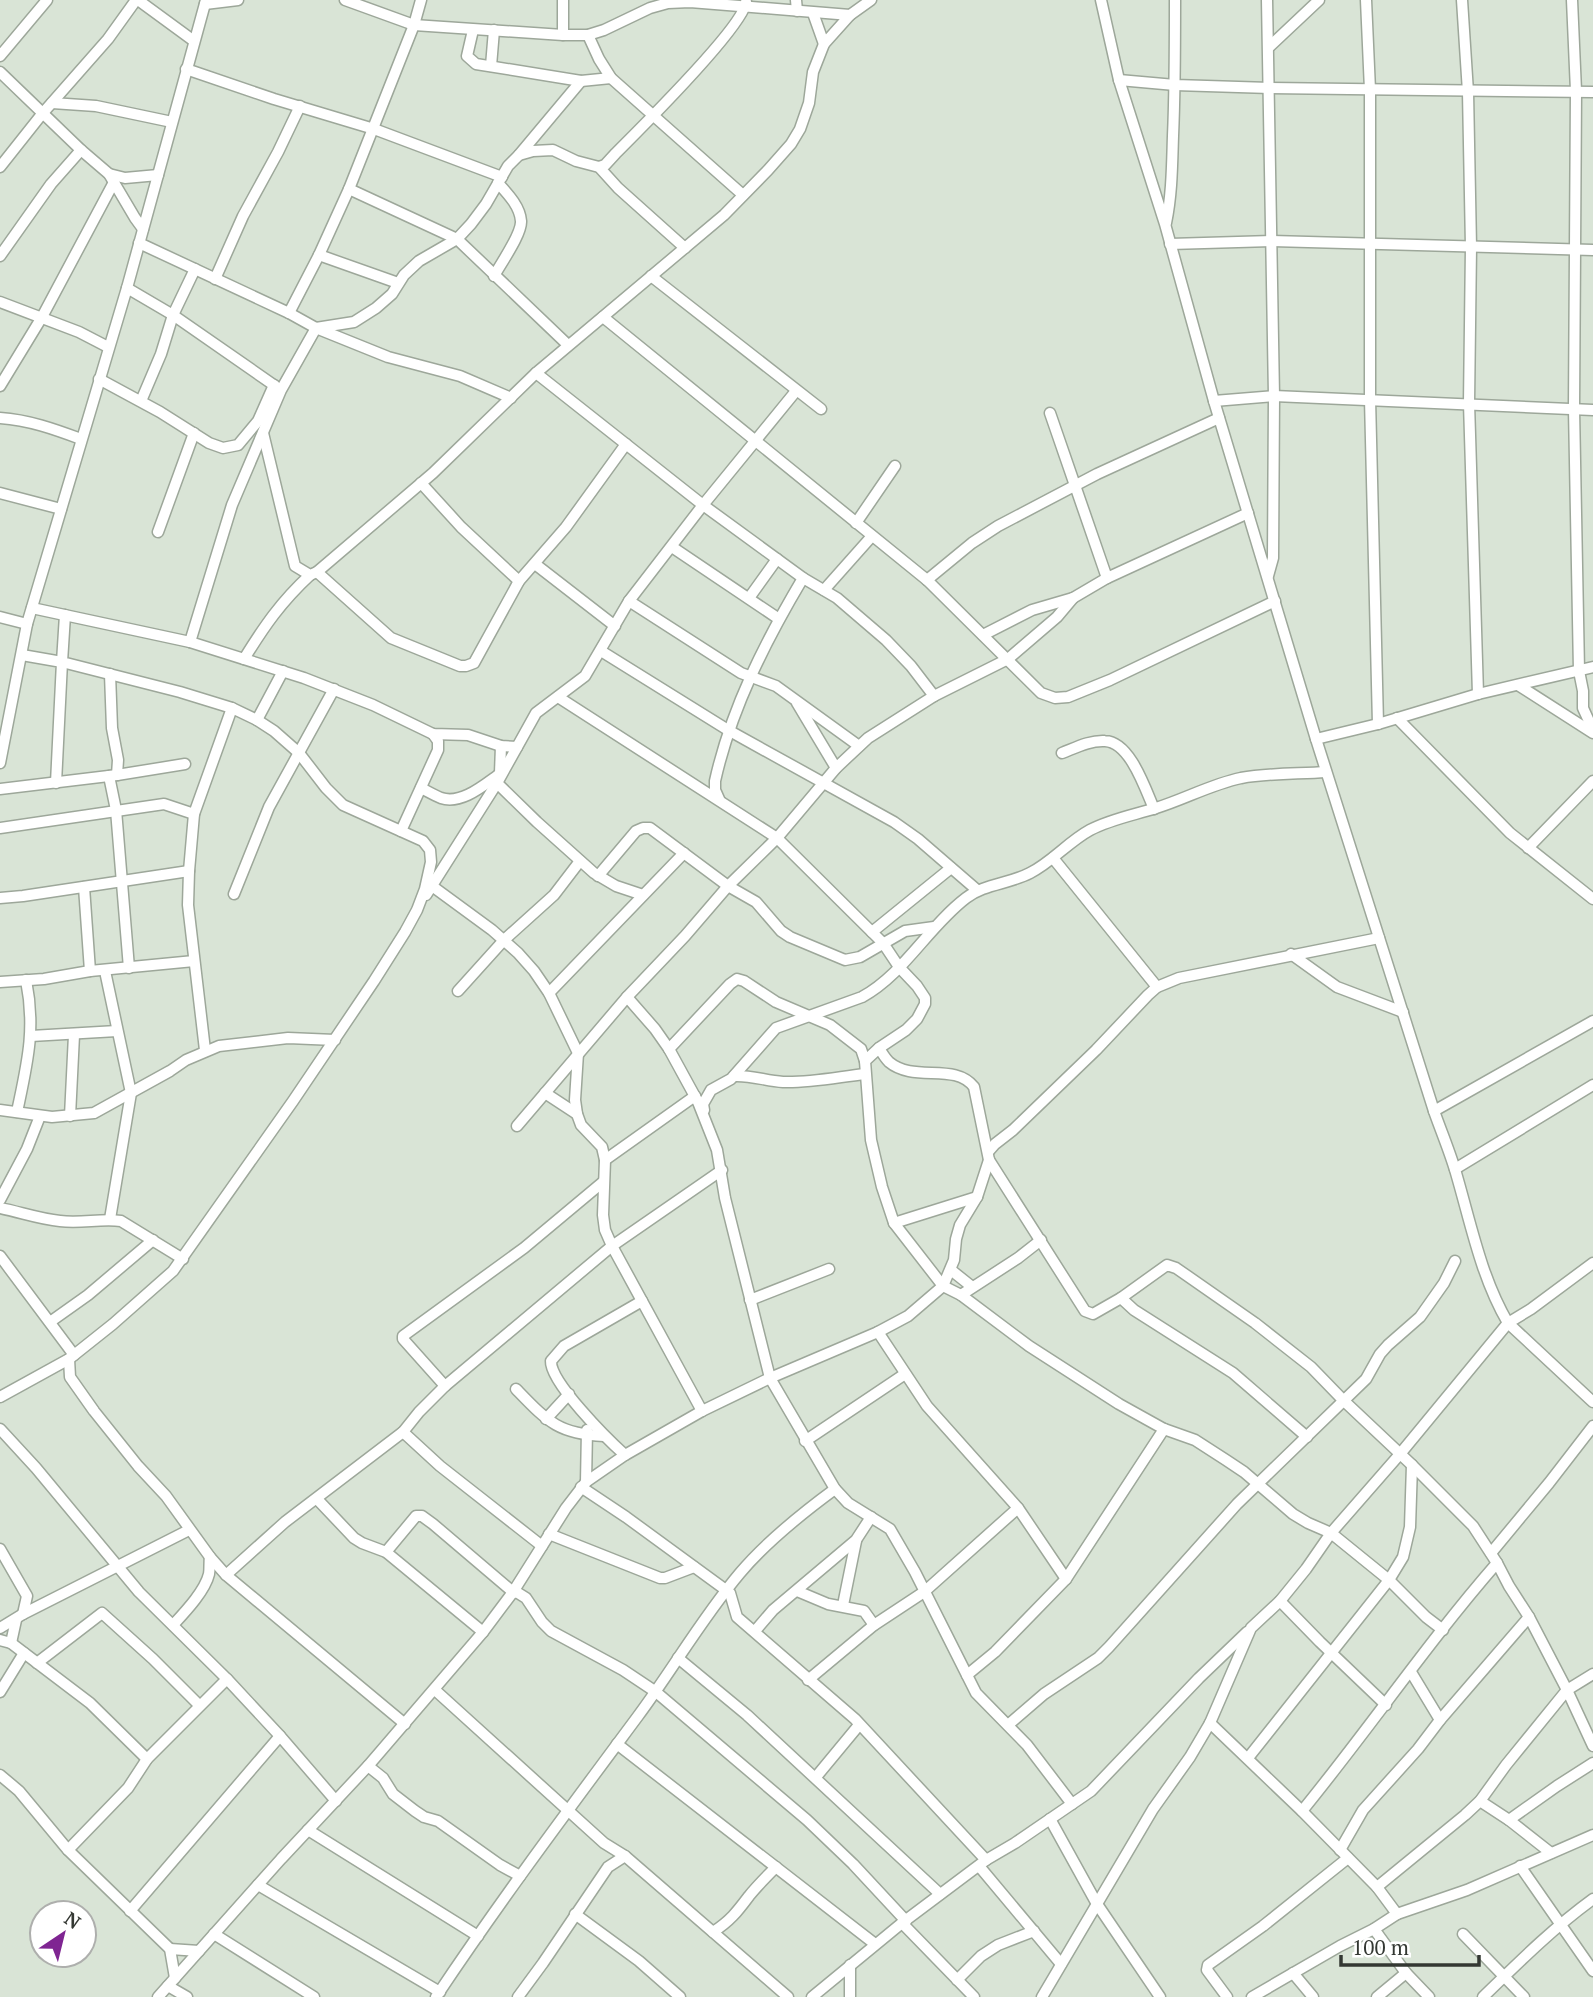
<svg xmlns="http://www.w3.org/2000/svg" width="1593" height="1997" viewBox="0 0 1593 1997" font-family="'PT Serif',serif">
<rect width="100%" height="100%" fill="#d9e4d6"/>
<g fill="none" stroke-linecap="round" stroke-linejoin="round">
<g stroke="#9da79a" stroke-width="13">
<g id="minor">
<polyline points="138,0 194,41"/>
<polyline points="345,0 414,25 563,35 588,35 604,30 650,8 668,3 690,2 850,15"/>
<polyline points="796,0 797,11"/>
<polyline points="1267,0 1274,396 1273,558 1268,576"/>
<polyline points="1366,0 1370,90 1370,399 1378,724"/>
<polyline points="1462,0 1468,92 1471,247 1469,403 1478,694"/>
<polyline points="1572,0 1576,91 1574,409 1579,671 1583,691 1583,708 1593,730"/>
<polyline points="205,4 238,0"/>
<polyline points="813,13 824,44"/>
<polyline points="473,30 467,56 476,64 581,81 611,78"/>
<polyline points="563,35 563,0"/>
<polyline points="588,35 599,59 611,78 743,195"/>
<polyline points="1269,47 1319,0"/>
<polyline points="0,56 47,0"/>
<polyline points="491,66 494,30"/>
<polyline points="186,69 274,99 374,129 502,177"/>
<polyline points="0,72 81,150 109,174 135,218 143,229"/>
<polyline points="1119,80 1175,85 1270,88 1593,92"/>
<polyline points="52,103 96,106 172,122"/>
<polyline points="519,155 581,81"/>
<polyline points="0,167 42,114 108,39 136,0"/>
<path d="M 599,167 L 605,165 L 616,153 C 639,130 744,26 746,2"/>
<polyline points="109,174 125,178 158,175"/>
<polyline points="349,189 457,239 568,345"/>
<path d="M 1166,223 C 1172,194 1172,166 1173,136 C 1175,91 1175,46 1175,0"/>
<polyline points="139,243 289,313 316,328 388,357 460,376 511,398"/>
<polyline points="1170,244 1272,241 1593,250"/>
<polyline points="319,255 398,283"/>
<polyline points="0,256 51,184 81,150"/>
<path d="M 494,276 C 501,263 522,234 521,221 C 520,206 507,193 498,183"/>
<polyline points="651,276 821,409"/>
<polyline points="215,279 243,216 278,152 300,106"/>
<polyline points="127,288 173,315 278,388"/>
<polyline points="0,302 79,332 108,347"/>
<polyline points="289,313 319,255 349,189 414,25 421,0"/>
<polyline points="603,317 927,580 1041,693 1055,698 1068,697 1110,680 1275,601"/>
<polyline points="536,373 703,505 803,578 837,598 886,640 911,666 934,696"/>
<polyline points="99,379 160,412 209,443 223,448 238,445 258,421 274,385"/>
<polyline points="0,386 42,317 114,182"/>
<polyline points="141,401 161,354 173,315 195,269"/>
<polyline points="1214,401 1274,396 1593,410"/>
<polyline points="1050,413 1107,578"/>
<path d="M 0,418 C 29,420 54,429 81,439"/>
<polyline points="263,433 295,566 310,575 317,572 433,473 536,373 724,215 768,170 791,144 800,129 809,103 813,72 824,44 850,15 871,0"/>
<polyline points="421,483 461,527 519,581"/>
<polyline points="0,493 61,509"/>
<polyline points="856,523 895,466"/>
<polyline points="158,532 194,433"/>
<polyline points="672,547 779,619"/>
<polyline points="535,564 615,626"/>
<polyline points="317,572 391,638 460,666 466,666 474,663 519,581 566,527 626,444"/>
<polyline points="927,580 972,543 998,526 1097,474 1219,418"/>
<polyline points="824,590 872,536"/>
<polyline points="749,598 777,559"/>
<polyline points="629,601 741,673 776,686 859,746"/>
<polyline points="32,608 190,642 304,678 373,705 433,734 468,735 501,746 517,747"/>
<polyline points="0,617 27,624"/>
<polyline points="983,635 1032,610 1073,598 1107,578 1248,513"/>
<polyline points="190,642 232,505 281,390 316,328 354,322 376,308 392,294 404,275 419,261 457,239 471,224 486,204 508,166 519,155 533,151 553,150 576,161 599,167 618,188 685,248"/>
<polyline points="601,651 728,730 894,822 918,839 977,890"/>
<polyline points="22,655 62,662 56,783"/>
<path d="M 244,659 C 265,625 281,602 310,575"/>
<polyline points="110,674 112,728 118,760 117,775"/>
<polyline points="1518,685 1593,733"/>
<polyline points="558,697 777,838 883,943 899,967 917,986 925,998 925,1004 917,1019 906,1030 879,1048 865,1061 871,1140 882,1187 894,1223 943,1286 961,1295 1029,1346 1119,1404 1164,1429 1195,1440 1226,1460 1244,1472 1293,1514 1308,1523 1331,1533 1389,1580 1426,1617 1443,1630"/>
<polyline points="797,703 836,768"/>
<polyline points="1397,718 1510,833 1593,899"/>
<polyline points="257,720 283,671"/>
<polyline points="1316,739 1378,724 1478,694 1593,667"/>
<path d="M 1062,753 C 1075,748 1090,740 1105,741 C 1130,742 1145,788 1154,809"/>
<polyline points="0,763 27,624 127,288 206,0"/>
<polyline points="500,773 501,746"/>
<polyline points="109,776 116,810 129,968"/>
<polyline points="497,783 537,822 594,873 616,886 643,895"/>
<path d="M 421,788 C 427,791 434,795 441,798 C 462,805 485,784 501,773"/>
<polyline points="0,789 117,775 185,764"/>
<path d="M 719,799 L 715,790 L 715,781 C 731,709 765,642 803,578"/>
<polyline points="0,828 164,804 194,814"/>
<polyline points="401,831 438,750 438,741 433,734"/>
<polyline points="1528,848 1593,781"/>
<polyline points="1053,858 1157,987"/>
<polyline points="598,876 636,831 643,828 650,828 728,886 756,902 781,931 790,937 845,960 860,957 905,931 934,927"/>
<polyline points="432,886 492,930 518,953 534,971 549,993 578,1053 575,1100 577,1114 581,1125 602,1147 605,1160 603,1215 605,1230 612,1246 702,1411"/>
<polyline points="84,887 90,971"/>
<polyline points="234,894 269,807 334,689"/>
<polyline points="426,895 497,783 536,713 585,676 629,601 703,505 796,391"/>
<polyline points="0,898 23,896 189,871"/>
<polyline points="872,932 951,868"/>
<polyline points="1291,954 1337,987 1403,1012"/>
<polyline points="105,971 131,1093 110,1219"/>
<polyline points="0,982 44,979 90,971 194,961"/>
<polyline points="458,991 504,940 554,895 580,861"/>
<polyline points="549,993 684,853"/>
<polyline points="627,997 655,1029 669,1049 698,1102 717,1150 725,1198 770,1378 835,1489 848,1503 890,1529 915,1572 976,1693 1027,1745 1072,1804"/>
<polyline points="31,1036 117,1031"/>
<polyline points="669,1049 730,984 737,979 744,981 776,1002 830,1025 861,1049 865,1061"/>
<polyline points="205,1050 188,905 189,871 194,814 232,708"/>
<path d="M 734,1076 C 751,1075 766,1081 783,1082 C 810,1083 838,1077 865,1074"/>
<polyline points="545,1093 577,1114"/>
<polyline points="0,1110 52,1117 94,1113 170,1071 186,1060 219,1046 288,1038 335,1040"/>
<path d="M 704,1110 L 703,1104 L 711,1090 L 731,1079 L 776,1028 L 862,997 C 904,974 928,927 966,898 C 984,884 1009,884 1030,873 C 1052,862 1068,842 1090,830 C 1111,819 1134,815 1156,808 C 1185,799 1212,784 1241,778 C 1269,773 1298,774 1326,772"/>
<polyline points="1434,1111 1593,1021"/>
<path d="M 17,1112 C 27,1064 36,1030 26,980"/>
<polyline points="70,1116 74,1035"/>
<polyline points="517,1126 627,997 685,936 728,886 777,838 836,768 868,738 934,696 1008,659 1057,617 1073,598"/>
<polyline points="988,1152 995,1144 1013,1130 1096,1050 1148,995 1157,987 1179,978 1379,938"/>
<polyline points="605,1160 695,1096"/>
<polyline points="989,1160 1085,1311 1093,1314 1121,1298 1134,1310 1233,1373 1307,1437"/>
<polyline points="1455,1169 1593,1085"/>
<polyline points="0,1200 27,1149 40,1116"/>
<path d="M 0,1208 C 20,1212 40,1219 60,1221 C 81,1224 101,1218 121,1221 L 183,1259"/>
<polyline points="894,1223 977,1197"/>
<polyline points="0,1256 74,1355"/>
<polyline points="1593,1263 1531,1309 1508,1323 1593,1402"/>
<polyline points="951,1270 971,1286"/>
<polyline points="961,1295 1018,1258 1041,1240"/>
<polyline points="1121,1298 1167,1265 1176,1268 1255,1323 1311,1367 1343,1400 1412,1465 1473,1526 1497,1563 1509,1586 1529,1617 1567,1690 1593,1746"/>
<polyline points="750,1300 829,1269"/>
<polyline points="50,1322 88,1295 153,1240"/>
<polyline points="878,1332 927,1406 1018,1508 1066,1579"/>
<polyline points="69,1359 70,1377 94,1411 138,1466 166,1496 210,1557 226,1575 405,1724"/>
<polyline points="445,1386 403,1339 403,1336 524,1248 603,1182"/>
<path d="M 516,1389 C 547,1421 558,1434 604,1436"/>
<polyline points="0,1397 69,1359 113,1324 173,1271 293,1101 374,981 405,932 417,910 425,889 431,862 430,850 423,841 343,805 326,788 299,753 274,731 257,720 232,708 180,692 62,662 65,615"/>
<polyline points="546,1419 569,1394"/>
<polyline points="0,1429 36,1468 139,1592 227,1679 280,1736 336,1801"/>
<polyline points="403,1432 440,1466 542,1546"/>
<polyline points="805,1441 905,1374"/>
<path d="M 625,1455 C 607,1439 550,1382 551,1361 L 564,1346 L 642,1301"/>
<polyline points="586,1482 587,1430"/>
<polyline points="581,1487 626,1517 730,1593 737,1617 855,1719 986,1860"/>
<polyline points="317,1499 354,1538 362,1543 386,1552 483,1632"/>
<polyline points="549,1534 660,1578 665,1578 694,1567"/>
<polyline points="0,1549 27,1596 23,1614"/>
<polyline points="386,1552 416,1516 422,1516 433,1524 513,1592 518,1593 526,1598 542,1622 551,1631 623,1670 656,1692 807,1820 853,1864 906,1921"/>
<polyline points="1491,1553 1549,1483 1593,1426"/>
<polyline points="226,1575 285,1522 403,1432 419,1412 445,1386 612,1246 722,1170"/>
<polyline points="797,1591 828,1604 864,1611 874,1625"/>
<polyline points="1280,1601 1320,1642 1386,1705"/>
<polyline points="843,1605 856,1541"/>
<path d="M 173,1625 C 185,1612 205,1591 209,1574 C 210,1569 209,1563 210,1557"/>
<polyline points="0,1628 23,1614 189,1530"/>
<polyline points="755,1631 773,1610 856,1540 871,1517"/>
<polyline points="0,1640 11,1643 90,1703 147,1759"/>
<polyline points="11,1643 16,1620"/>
<polyline points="678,1658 747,1715 940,1894"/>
<polyline points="37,1663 102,1613 153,1659 199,1705"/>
<polyline points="1411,1672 1440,1720"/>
<polyline points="967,1675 995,1652 1066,1579 1164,1429"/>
<polyline points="808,1680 874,1625 924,1592 1018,1508"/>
<polyline points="435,1690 604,1843 625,1856 788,1997"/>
<polyline points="0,1692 24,1653"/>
<polyline points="1210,1723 1302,1811 1377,1887 1397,1914 1467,1890 1593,1835"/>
<polyline points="1008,1725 1044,1694 1098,1658 1109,1647 1237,1504 1366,1379 1380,1354 1388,1345 1420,1317 1444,1283 1455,1261"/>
<polyline points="617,1744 875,1944"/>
<polyline points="1248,1758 1389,1580 1403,1557 1410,1527 1412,1465"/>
<polyline points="368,1766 383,1778 393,1794 415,1811 424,1817 438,1821 500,1865 520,1876"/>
<polyline points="0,1775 19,1791 68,1850 170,1949 175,1978"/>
<polyline points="816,1777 859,1725"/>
<polyline points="1480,1801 1509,1820 1551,1853"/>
<path d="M 1302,1811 C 1369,1729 1428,1642 1497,1563"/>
<polyline points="1050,1819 1097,1904 1160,1997"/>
<polyline points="1509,1820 1557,1786 1593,1763"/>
<polyline points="308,1830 478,1936"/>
<polyline points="68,1850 128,1788 147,1759 227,1679"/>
<polyline points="1340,1850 1363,1810 1418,1749 1440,1720 1529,1617"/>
<polyline points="979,1866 1061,1964"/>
<polyline points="1520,1866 1593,1971"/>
<polyline points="258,1885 440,1992"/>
<polyline points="1377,1887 1465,1815 1480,1801 1506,1765 1567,1690 1593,1674"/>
<polyline points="130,1911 280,1736"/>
<polyline points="575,1914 639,1961 680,1997"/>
<polyline points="902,1923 974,1997"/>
<polyline points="1374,1929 1406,1973 1429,1997"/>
<path d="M 713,1932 C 730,1921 737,1912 749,1896 C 757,1886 767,1876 776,1867"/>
<polyline points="214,1934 314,1997"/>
<polyline points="1463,1934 1524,1997"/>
<polyline points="170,1949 199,1951"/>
<polyline points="850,1965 850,1997"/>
<polyline points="1293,1973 1313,1997"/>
<polyline points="957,1980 981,1956 998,1945 1034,1931"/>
<polyline points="168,1986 187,1997"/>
<path d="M 158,1997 L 281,1859 L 368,1766 L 483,1632 L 513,1592 L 566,1508 L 586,1482 L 625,1455 L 702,1411 L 770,1378 L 878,1332 L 908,1316 L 943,1286 L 954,1260 L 956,1239 L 960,1225 L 977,1197 L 989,1160 L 974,1087 C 955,1062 914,1083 889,1062 C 885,1058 882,1053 879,1048"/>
<path d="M 436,1997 C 500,1901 569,1809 638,1716 C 673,1669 702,1618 740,1573 C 767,1541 801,1514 835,1489"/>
<polyline points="518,1997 543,1963 608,1867 625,1856"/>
<polyline points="812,1997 902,1923 986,1860 1015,1843 1091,1791 1199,1678 1247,1632"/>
<path d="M 1042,1997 L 1153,1809 L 1190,1757 L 1210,1723 L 1251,1628 L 1280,1601 L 1306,1569 L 1331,1533 L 1400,1454 L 1508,1323 C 1481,1277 1471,1224 1456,1173 C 1450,1152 1441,1131 1434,1111 L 1316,739 L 1214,401 L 1165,224 L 1119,80 L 1101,0"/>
<polyline points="1227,1997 1207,1970 1208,1965 1263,1926 1348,1858"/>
<polyline points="1252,1997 1340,1946 1374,1929 1397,1914"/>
<polyline points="1377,1997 1406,1973"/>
<path d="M 1483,1997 C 1518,1963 1553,1928 1593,1899"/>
</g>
</g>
<use href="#minor" stroke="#fff" stroke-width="10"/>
</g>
<g transform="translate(63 1934) rotate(35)"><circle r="33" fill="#ffffff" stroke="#aeafad" stroke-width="2"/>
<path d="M0-5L12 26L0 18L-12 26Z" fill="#7f2592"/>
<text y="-10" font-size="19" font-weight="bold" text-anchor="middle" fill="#343833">N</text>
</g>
<path d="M1341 1955v10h138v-10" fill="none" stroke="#343833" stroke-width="3.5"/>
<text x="1352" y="1955" font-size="21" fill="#343833" stroke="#ffffff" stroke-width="5" paint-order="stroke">100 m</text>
</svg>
